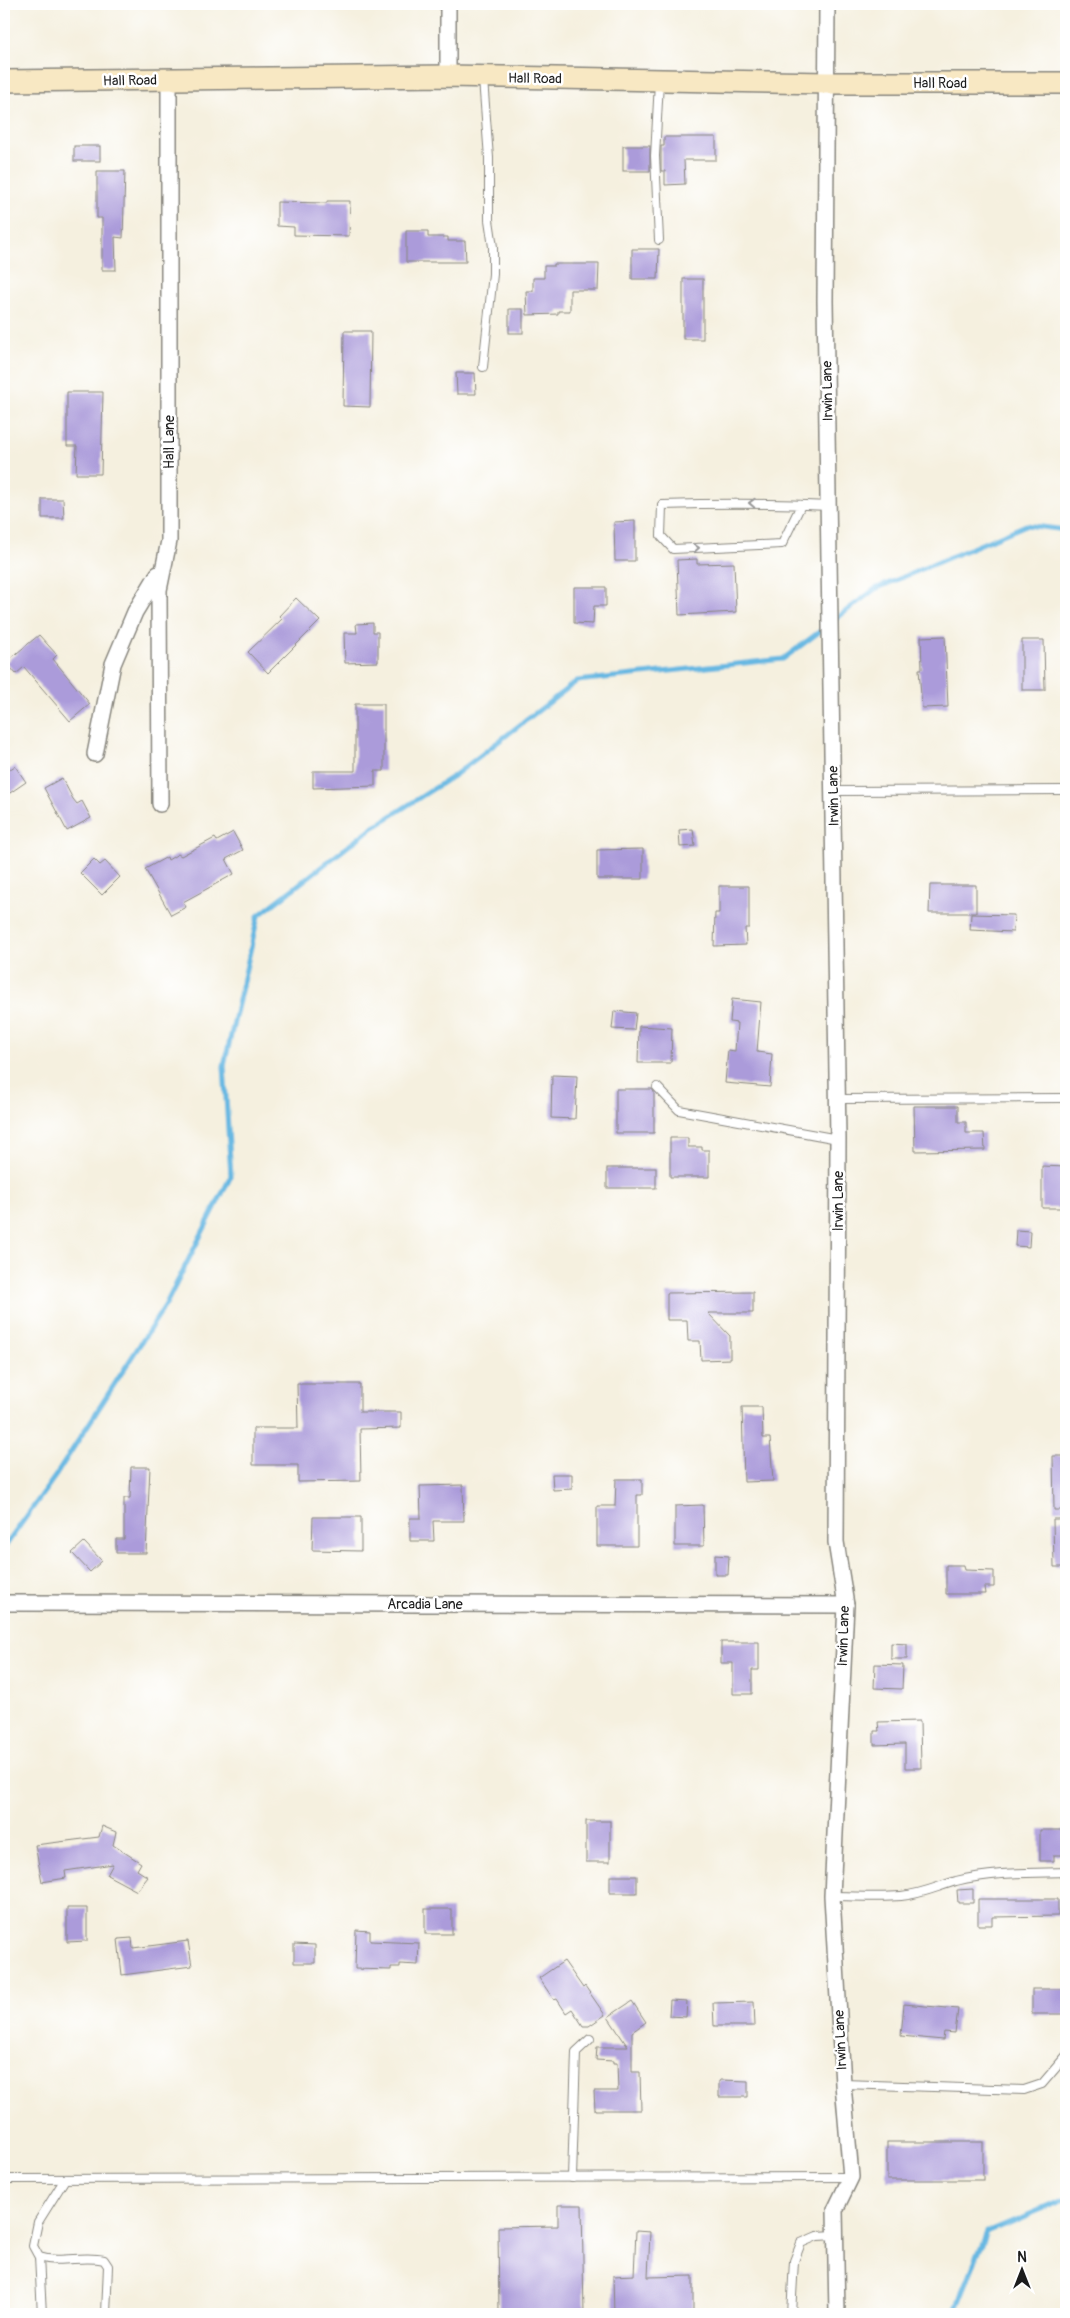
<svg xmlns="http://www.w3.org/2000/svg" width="1070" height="2318" viewBox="0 0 1070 2318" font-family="Pangolin,sans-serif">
<rect width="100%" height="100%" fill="#fff"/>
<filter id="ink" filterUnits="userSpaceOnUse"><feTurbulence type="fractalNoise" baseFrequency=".02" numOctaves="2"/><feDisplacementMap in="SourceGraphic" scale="10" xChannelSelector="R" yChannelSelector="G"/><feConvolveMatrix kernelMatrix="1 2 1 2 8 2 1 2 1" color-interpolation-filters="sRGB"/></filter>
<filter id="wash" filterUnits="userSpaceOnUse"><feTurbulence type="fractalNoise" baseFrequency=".0096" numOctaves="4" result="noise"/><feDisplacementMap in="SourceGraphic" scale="20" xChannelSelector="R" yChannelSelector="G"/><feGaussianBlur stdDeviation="1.12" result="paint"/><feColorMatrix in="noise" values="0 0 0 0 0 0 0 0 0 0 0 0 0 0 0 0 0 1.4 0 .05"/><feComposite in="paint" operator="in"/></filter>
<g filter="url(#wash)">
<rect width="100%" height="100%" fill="#f5f0df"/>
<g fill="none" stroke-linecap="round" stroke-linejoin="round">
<g stroke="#67b8e2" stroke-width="5">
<polyline points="833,621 875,589 1026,525 1066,530"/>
<polyline points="4,1548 56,1475 166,1304 231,1176 224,1066 258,916 369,830 455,775 577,681 783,659 827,626"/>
<polyline points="954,2314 987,2232 1066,2199"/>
</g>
</g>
<g id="blocks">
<g fill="#ab9bda">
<polygon points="664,137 716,137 716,160 684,160 685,184 665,185 665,171 661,171 661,146 664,146"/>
<rect x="74" y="146" width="26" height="15"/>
<rect x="623" y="146" width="27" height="25"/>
<polygon points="97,171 125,171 123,238 115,237 116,270 102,270 102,218 97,218"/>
<polygon points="327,201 350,201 349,236 294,235 294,227 277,226 277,202 327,203"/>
<polygon points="406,231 428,231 428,237 448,237 448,241 465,241 466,262 406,262"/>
<polygon points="632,249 659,249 658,279 632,279"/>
<polygon points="554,264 599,264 598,290 570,290 570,311 558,311 558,314 527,315 526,291 533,291 533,278 544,278 544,266 554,266"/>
<rect x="683" y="279" width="20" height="60"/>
<rect x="509" y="309" width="14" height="24"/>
<polygon points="344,331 371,331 370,407 343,406"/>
<polygon points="456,373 475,373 476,394 457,394"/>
<polygon points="67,392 103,392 101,474 76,474 77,446 67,446"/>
<polygon points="42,499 63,499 64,518 42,518"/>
<polygon points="635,521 635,561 615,561 614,522"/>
<polygon points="697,559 697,564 734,563 736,612 679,615 677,560"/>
<polygon points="574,587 606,587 606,606 594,606 593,624 574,623"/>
<polygon points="296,598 320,621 268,673 248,652 282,619 279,616"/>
<polygon points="373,623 373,632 378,632 378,662 345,663 344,633 357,633 356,624"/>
<polygon points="39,635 57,655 53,659 90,704 70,721 24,667 16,674 6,662"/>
<polygon points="945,636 948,707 922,708 919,669 922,669 921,637"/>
<polygon points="1022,640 1044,640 1045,690 1022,690"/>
<polygon points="355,704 384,704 384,771 375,771 375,786 313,788 313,771 355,771"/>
<polygon points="15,766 26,782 4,797 4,773"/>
<polygon points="62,778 73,799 77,804 82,801 91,818 67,831 44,788"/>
<polygon points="693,829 695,846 680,847 679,830"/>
<polygon points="233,832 243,850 226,859 234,874 183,902 186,907 171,915 145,869 167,857 168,860 178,854 181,856 215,838 217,841"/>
<polygon points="643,849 643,879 597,879 597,850"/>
<polygon points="94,859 100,865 105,861 120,877 102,895 80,873"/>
<polygon points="930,885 976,885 976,913 929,913"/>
<polygon points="719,886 749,886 749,928 745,928 746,945 714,946 715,913 719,913"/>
<polygon points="971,914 1014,915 1013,932 970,930"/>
<polygon points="732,999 761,1002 757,1052 772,1054 770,1087 725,1083 728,1050 735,1051 737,1023 730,1022"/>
<polygon points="614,1011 636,1013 634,1030 612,1029"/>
<polygon points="639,1026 672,1028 671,1063 638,1063"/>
<polygon points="552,1075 577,1076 575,1119 551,1118"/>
<polygon points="616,1089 652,1089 654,1092 654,1133 616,1133"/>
<polygon points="914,1106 958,1106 958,1122 966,1122 966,1133 984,1133 985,1150 915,1151"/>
<polygon points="670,1138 688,1138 688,1147 702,1147 702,1150 709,1150 709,1177 670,1177"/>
<polygon points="1042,1166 1066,1167 1066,1208 1042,1208"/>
<rect x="607" y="1168" width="49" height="20"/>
<polygon points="1016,1230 1030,1231 1029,1247 1015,1246"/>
<polygon points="753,1292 753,1313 708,1313 730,1336 730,1359 701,1360 700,1341 688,1341 687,1320 667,1320 667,1293"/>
<polygon points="297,1384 360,1384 360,1412 401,1412 401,1428 360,1429 361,1481 298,1482 298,1465 253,1465 253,1428 298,1428"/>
<polygon points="742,1407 762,1407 763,1438 770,1438 773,1481 744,1482"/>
<polygon points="1053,1456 1066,1456 1066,1510 1054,1510"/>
<polygon points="131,1467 150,1467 146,1553 116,1553 116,1539 124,1539 124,1498 130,1498"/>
<polygon points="552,1474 572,1474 572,1489 553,1490"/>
<polygon points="616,1479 642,1479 642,1495 637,1495 637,1546 597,1546 597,1506 615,1506"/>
<polygon points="463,1485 464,1521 433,1521 434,1541 410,1541 410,1518 421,1518 420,1486"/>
<polygon points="703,1505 704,1546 675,1546 675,1506"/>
<polygon points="313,1517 361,1517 361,1551 312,1550"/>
<polygon points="1053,1519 1066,1519 1066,1567 1054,1567"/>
<polygon points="84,1542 102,1561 90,1572 72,1553"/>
<polygon points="715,1555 729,1556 728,1575 715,1575"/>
<polygon points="946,1565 964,1565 965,1570 994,1571 994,1587 984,1587 985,1594 946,1594"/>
<polygon points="721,1642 759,1642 759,1670 752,1670 752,1694 733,1694 733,1663 721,1663"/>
<polygon points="891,1643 907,1644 907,1659 891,1659"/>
<polygon points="875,1664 903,1665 902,1689 874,1688"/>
<polygon points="920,1721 921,1768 905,1768 905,1744 874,1745 874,1731 879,1731 878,1722"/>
<rect x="586" y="1821" width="24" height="41"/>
<polygon points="102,1826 116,1832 113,1845 141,1863 137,1870 148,1877 137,1891 107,1875 113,1864 65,1871 66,1878 42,1882 35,1845 99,1837"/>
<polygon points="1040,1830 1065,1830 1065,1855 1054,1855 1054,1861 1040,1861"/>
<rect x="610" y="1876" width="27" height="17"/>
<polygon points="973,1889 973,1903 958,1903 957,1890"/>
<polygon points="978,1899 1058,1899 1058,1916 992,1917 992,1925 978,1925"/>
<polygon points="67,1908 87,1908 87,1941 67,1942"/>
<rect x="425" y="1909" width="27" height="25"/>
<polygon points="356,1930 370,1931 370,1941 419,1943 418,1965 400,1964 400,1967 391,1967 391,1970 355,1969"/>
<polygon points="132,1938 133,1948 188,1941 192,1966 122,1975 118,1939"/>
<polygon points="294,1944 315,1945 315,1963 294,1963"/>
<polygon points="564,1961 583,1988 585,1986 605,2015 589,2026 583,2026 572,2009 566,2013 557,1999 554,2000 539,1978"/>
<rect x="1032" y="1989" width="34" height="25"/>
<polygon points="670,2000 687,2001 686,2017 669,2016"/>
<polygon points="632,2001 646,2022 632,2032 632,2072 640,2072 641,2110 595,2110 594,2091 618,2091 617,2063 613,2063 613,2061 596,2060 597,2047 628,2047 608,2017"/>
<polygon points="754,2002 755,2026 714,2026 713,2003"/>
<polygon points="904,2004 958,2009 955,2033 944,2032 943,2040 901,2036"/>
<polygon points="721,2080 748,2081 748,2097 719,2097 719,2081"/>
<rect x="887" y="2142" width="96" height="38"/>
<polygon points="558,2205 582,2205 584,2314 499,2314 498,2227 558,2226"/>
<polygon points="636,2231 650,2232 648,2277 693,2276 693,2314 614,2314 613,2276 634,2275"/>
</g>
</g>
</g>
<g filter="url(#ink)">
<use href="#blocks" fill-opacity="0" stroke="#88867e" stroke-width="1"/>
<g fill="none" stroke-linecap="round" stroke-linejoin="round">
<g stroke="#88867e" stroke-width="10">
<g id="lane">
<polyline points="483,79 489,158 489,220 493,247 493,274 483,367"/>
<polyline points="659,82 655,156 659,240"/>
<path d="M 801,505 L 782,544 L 673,549 L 661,536 L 662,505 C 718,503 773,503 829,506"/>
<polyline points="833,791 1066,790"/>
<polyline points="657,1087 679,1110 838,1139"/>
<polyline points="838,1099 1066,1098"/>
<path d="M 832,1896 C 854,1896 878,1898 901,1896 C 922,1894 936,1887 956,1881 C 992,1872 1029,1873 1066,1872"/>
<polyline points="843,2084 1024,2090 1042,2084 1066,2056"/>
<polyline points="572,2178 576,2052 590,2039"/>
<polyline points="4,2179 851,2177"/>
<path d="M 65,2179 L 38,2222 L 33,2246 L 39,2257 C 60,2264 82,2255 104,2260 L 108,2266 L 106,2314"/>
<polyline points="39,2257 42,2314"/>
<polyline points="791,2314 794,2261 801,2243 817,2236 835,2235"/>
</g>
</g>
<g stroke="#88867e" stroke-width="18">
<g id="street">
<polyline points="448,4 448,76"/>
<polyline points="827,4 825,301 838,1139 836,1542 846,1605 832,1896 843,2084 851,2177 835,2210 837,2314"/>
<polyline points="95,754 113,664 135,612 158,574"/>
<polyline points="160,804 159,590 169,541 169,79"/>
<polyline points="4,1603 846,1605"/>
</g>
</g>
<g stroke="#88867e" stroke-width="24">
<polyline id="secondary" points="4,81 448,76 827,83 1066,83"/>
</g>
<use href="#lane" stroke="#fff" stroke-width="8"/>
<use href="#street" stroke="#fff" stroke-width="15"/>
<use href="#secondary" stroke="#f8e8c3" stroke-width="21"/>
</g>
<defs><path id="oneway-chevron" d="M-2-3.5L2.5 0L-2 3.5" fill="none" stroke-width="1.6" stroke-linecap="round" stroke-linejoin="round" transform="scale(1.25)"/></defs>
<g stroke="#999">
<use href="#oneway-chevron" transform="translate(752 503) rotate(-178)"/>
<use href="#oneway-chevron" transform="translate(696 548) rotate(-3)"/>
</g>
</g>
<g text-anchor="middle" stroke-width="5" stroke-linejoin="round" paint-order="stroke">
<g font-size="14" fill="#1c1c1c" stroke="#fff">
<text transform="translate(535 78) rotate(1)" y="5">Hall Road</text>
<text transform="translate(130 80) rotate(-1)" y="5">Hall Road</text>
<text x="940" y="88">Hall Road</text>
<text transform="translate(827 391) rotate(-91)" y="5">Irwin Lane</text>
<text transform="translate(169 442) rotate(-90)" y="5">Hall Lane</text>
<text transform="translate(833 796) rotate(-91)" y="5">Irwin Lane</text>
<text transform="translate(838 1201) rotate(-90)" y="5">Irwin Lane</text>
<text x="425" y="1609">Arcadia Lane</text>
<text transform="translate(843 1636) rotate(-88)" y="5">Irwin Lane</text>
<text transform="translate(840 2040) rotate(-93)" y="5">Irwin Lane</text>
</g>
</g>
<rect width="1070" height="2318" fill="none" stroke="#fff" stroke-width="20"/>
<g transform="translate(1022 2270)" stroke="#ffffff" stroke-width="4" paint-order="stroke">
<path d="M0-4L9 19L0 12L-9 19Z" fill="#1c1c1c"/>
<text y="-8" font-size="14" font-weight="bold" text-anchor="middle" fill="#1c1c1c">N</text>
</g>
</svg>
